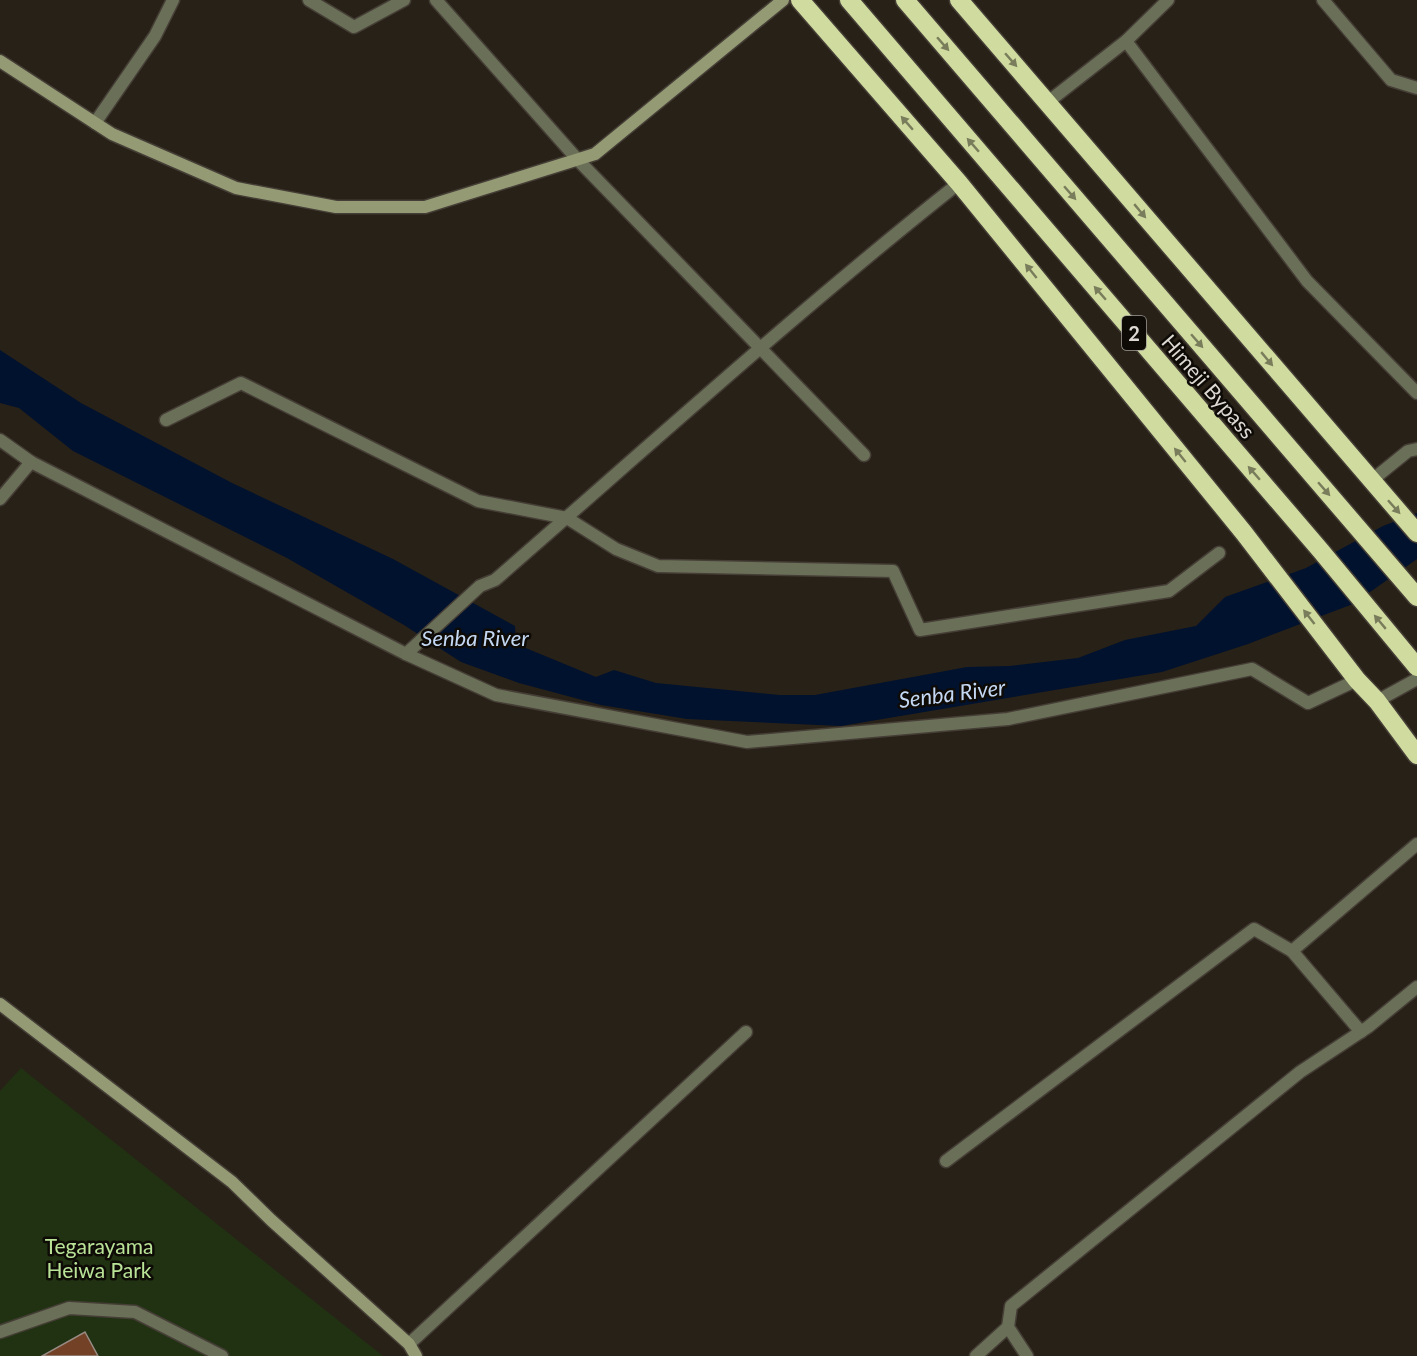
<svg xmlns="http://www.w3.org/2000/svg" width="1417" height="1356" font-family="Lato,sans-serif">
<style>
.green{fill:#213212}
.water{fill:#00122e}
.building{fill:#734226;stroke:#988b84;stroke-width:1.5}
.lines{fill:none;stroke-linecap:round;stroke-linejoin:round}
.lane-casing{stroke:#453e36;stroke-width:15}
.street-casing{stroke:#453e36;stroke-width:15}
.secondary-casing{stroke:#453e36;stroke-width:15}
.highway-casing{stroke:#453e36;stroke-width:21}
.lane{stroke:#6a6f57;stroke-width:12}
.street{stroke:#6a6f57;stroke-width:12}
.secondary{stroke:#939a74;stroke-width:12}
.highway{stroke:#d0db9f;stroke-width:18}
.oneway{fill:#797d5b}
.labels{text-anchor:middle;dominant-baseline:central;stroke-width:5;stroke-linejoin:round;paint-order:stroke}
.shield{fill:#0e0b07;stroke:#a09b96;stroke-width:1.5}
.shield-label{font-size:20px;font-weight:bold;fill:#ded9d3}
.street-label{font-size:21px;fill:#ded9d3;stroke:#0e0b07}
.park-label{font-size:21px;fill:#b9e397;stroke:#0e0b07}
.water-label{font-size:22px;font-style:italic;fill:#c4d8f3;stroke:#0e0b07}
</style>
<rect width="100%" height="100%" fill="#282118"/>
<path class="green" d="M 21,1068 L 383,1356 L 0,1356 L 0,1091 Z"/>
<path class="water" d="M 0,350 L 81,403 L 232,483 L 393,559 L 515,626 L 516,644 L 596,677 L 614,670 L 656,683 L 779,695 L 815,695 L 967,667 L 1010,666 L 1078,658 L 1125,640 L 1196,626 L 1225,597 L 1306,568 L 1383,526 L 1417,513 L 1417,559 L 1353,604 L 1248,644 L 1162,672 L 841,726 L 687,719 L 601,705 L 519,683 L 461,662 L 404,625 L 287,558 L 73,451 L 19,408 L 0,403 Z"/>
<path class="building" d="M 85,1332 L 98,1356 L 42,1356 Z"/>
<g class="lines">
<defs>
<path id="lane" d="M 0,1332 L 69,1308 L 135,1312 L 222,1356"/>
<g id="street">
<path d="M 309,0 L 354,27 L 404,0"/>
<path d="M 436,0 L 578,160 L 864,455"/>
<path d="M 1323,0 L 1391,80 L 1417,88"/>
<path d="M 1126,41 L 1307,281 L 1417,393"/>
<path d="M 1048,102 L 1126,41 L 1168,0"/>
<path d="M 95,123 L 155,36 L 173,0"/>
<path d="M 166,420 L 241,383 L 478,501 L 567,518 L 616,549 L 658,566 L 893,571 L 920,630 L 1169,591 L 1219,553"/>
<path d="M 0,440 L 31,462 L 406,654 L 496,695 L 747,742 L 1008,719 L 1252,669 L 1308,703 L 1357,680"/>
<path d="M 1371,481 L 1408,451 L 1417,449"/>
<path d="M 0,499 L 31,462"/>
<path d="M 406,654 L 480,586 L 495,580 C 649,446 800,309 959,183"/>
<path d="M 1377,701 L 1417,679"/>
<path d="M 1292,951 L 1361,1032"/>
<path d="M 946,1161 L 1254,929 L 1292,951 L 1417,844"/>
<path d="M 409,1344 L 746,1032"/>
<path d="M 976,1356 L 1008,1327"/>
<path d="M 1027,1356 L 1008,1327 L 1011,1306 L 1300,1072 L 1368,1027 L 1417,987"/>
</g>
<g id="secondary">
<path d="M 0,61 L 112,134 L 236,188 L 336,207 L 425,207 L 595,154 L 783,0"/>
<path d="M 0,1004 L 232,1182 L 271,1220 L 409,1344 L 416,1356"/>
</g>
<g id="highway">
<path d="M 800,0 L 959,183 L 1244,533 L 1357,680 L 1377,701 L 1417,755"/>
<path d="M 849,0 L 1321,551 L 1417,667"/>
<path d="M 905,0 L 1417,597"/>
<path d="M 959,0 L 1417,533"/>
</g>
</defs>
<use href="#lane" class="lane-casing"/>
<use href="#street" class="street-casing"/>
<use href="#secondary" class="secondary-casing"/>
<use href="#highway" class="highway-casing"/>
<use href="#lane" class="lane"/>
<use href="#street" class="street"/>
<use href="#secondary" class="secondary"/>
<use href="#highway" class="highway"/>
</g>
<defs><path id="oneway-solid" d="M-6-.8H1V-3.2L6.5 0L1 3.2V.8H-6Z" transform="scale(1.5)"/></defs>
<g class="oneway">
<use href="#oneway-solid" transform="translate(943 44) rotate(49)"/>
<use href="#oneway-solid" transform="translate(1011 60) rotate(49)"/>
<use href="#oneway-solid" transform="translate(907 123) rotate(-131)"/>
<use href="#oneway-solid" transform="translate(973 145) rotate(-131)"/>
<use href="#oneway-solid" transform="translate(1070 193) rotate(49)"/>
<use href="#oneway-solid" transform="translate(1140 211) rotate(50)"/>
<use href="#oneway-solid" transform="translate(1031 271) rotate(-129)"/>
<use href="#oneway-solid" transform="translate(1100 293) rotate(-131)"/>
<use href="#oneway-solid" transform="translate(1197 341) rotate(49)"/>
<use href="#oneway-solid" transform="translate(1267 359) rotate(50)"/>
<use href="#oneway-solid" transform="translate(1180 455) rotate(-129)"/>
<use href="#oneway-solid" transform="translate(1254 473) rotate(-131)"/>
<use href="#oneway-solid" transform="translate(1324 489) rotate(49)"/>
<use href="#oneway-solid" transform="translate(1394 507) rotate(48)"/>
<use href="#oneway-solid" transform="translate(1309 617) rotate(-128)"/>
<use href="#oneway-solid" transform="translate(1380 622) rotate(-130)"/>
</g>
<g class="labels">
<rect class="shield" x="1122" y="316" width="24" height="34" rx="4.5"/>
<g class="shield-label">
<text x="1134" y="333">2</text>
</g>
<g class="street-label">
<text transform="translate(1209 386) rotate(49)">Himeji Bypass</text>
</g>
<g class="park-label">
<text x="99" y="1245">Tegarayama<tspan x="99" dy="24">Heiwa Park</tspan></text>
</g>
<g class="water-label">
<text x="475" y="637">Senba River</text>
<text transform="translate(952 693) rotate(-7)">Senba River</text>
</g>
</g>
</svg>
